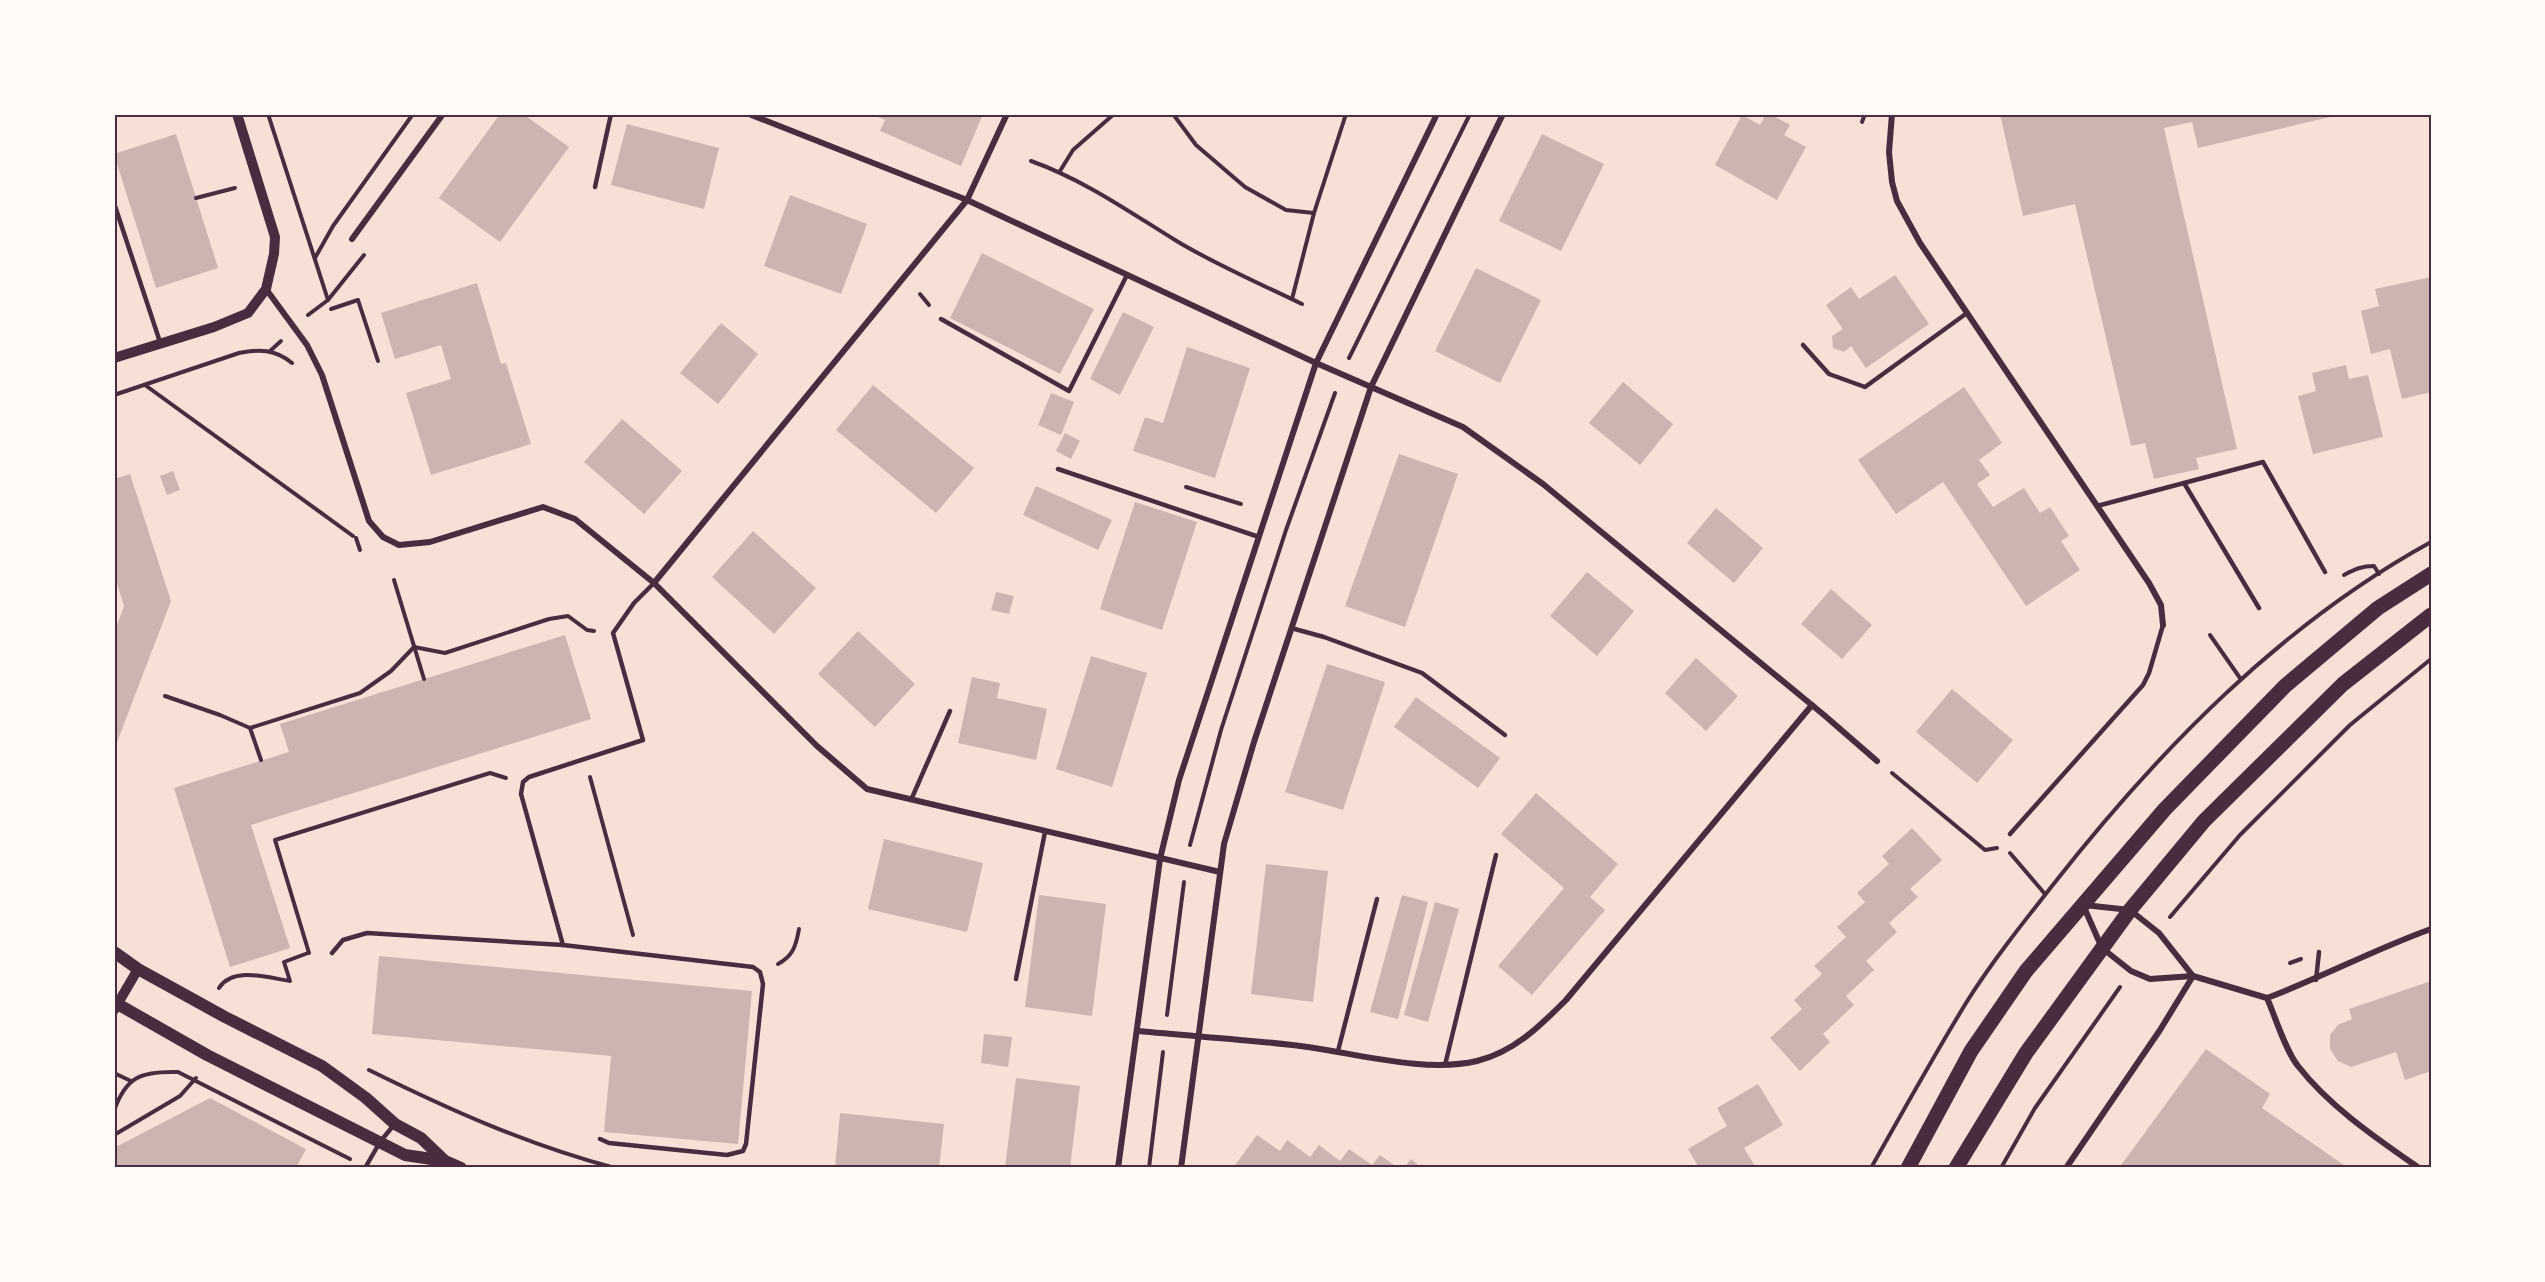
<svg xmlns="http://www.w3.org/2000/svg" width="2545" height="1282" font-family="Inter,sans-serif">
<style>
.building{fill:#ccb4b1}
.lines{fill:none;stroke-linecap:round;stroke-linejoin:round}
.path{stroke:#4a2c40;stroke-width:4}
.service{stroke:#4a2c40;stroke-width:4.5}
.minor{stroke:#4a2c40;stroke-width:6}
.tertiary{stroke:#4a2c40;stroke-width:10}
.secondary{stroke:#4a2c40;stroke-width:12}
.primary{stroke:#4a2c40;stroke-width:15}
.neatline{fill:none;stroke:#4a2c40;stroke-width:2}
</style>
<rect width="100%" height="100%" fill="#f7e1d7"/>
<g class="building">
<path d="M 500,114 L 523,114 L 569,147 L 500,242 L 439,198 Z"/>
<path d="M 871,114 L 983,114 L 961,166 L 880,131 L 885,120 Z"/>
<path d="M 1766,114 L 1770,114 L 1790,125 L 1784,135 L 1806,147 L 1777,200 L 1715,165 L 1742,115 L 1760,125 Z"/>
<path d="M 2000,114 L 2343,114 L 2198,148 L 2192,122 L 2164,128 L 2237,449 L 2196,458 L 2199,469 L 2154,479 L 2145,443 L 2131,446 L 2075,204 L 2023,216 Z"/>
<path d="M 627,124 L 719,148 L 704,209 L 611,185 Z"/>
<path d="M 176,134 L 218,268 L 156,288 L 114,154 Z"/>
<path d="M 1542,134 L 1604,164 L 1561,251 L 1499,221 Z"/>
<path d="M 790,195 L 867,224 L 841,294 L 764,266 Z"/>
<path d="M 982,253 L 1094,309 L 1060,374 L 950,318 Z"/>
<path d="M 1476,268 L 1541,300 L 1500,383 L 1435,351 Z"/>
<path d="M 1895,275 L 1929,324 L 1866,368 L 1851,346 L 1844,352 L 1833,348 L 1832,336 L 1843,329 L 1826,305 L 1851,287 L 1859,299 Z"/>
<path d="M 2431,277 L 2431,392 L 2402,399 L 2390,349 L 2371,354 L 2361,311 L 2379,306 L 2375,289 Z"/>
<path d="M 477,283 L 501,364 L 506,363 L 531,444 L 431,475 L 406,393 L 451,379 L 441,345 L 395,359 L 381,313 Z"/>
<path d="M 1123,312 L 1154,327 L 1120,395 L 1090,379 Z"/>
<path d="M 721,323 L 758,354 L 718,404 L 680,373 Z"/>
<path d="M 1187,347 L 1250,368 L 1215,478 L 1133,451 L 1145,417 L 1163,423 Z"/>
<path d="M 2346,365 L 2349,379 L 2368,375 L 2383,437 L 2313,454 L 2298,396 L 2316,391 L 2312,373 Z"/>
<path d="M 1623,382 L 1673,424 L 1640,465 L 1589,423 Z"/>
<path d="M 873,385 L 974,468 L 936,513 L 836,430 Z"/>
<path d="M 1964,387 L 2002,443 L 1979,460 L 1990,475 L 1977,484 L 1993,507 L 2024,488 L 2040,513 L 2050,507 L 2069,536 L 2061,541 L 2080,570 L 2026,606 L 1943,482 L 1896,514 L 1858,460 Z"/>
<path d="M 1051,393 L 1074,402 L 1061,435 L 1038,425 Z"/>
<path d="M 622,419 L 682,471 L 644,514 L 584,462 Z"/>
<path d="M 1065,433 L 1080,441 L 1071,459 L 1056,451 Z"/>
<path d="M 1399,454 L 1458,474 L 1405,627 L 1345,606 Z"/>
<path d="M 173,471 L 180,490 L 167,495 L 160,476 Z"/>
<path d="M 130,474 L 171,601 L 114,750 L 114,633 L 124,606 L 114,574 L 114,479 Z"/>
<path d="M 1036,486 L 1112,520 L 1098,550 L 1023,515 Z"/>
<path d="M 1135,502 L 1197,522 L 1162,630 L 1100,609 Z"/>
<path d="M 1716,508 L 1763,548 L 1734,583 L 1687,543 Z"/>
<path d="M 753,531 L 816,588 L 774,634 L 712,577 Z"/>
<path d="M 1587,572 L 1634,611 L 1597,656 L 1550,616 Z"/>
<path d="M 1831,589 L 1872,625 L 1842,659 L 1801,624 Z"/>
<path d="M 996,592 L 1014,596 L 1009,614 L 991,610 Z"/>
<path d="M 858,631 L 915,684 L 875,727 L 818,674 Z"/>
<path d="M 565,635 L 591,719 L 251,825 L 290,948 L 230,967 L 174,788 L 289,752 L 280,724 Z"/>
<path d="M 1091,656 L 1147,673 L 1112,787 L 1056,769 Z"/>
<path d="M 1696,658 L 1738,696 L 1706,731 L 1665,693 Z"/>
<path d="M 1327,664 L 1385,682 L 1343,810 L 1285,792 Z"/>
<path d="M 972,677 L 1000,683 L 997,698 L 1047,709 L 1036,760 L 958,743 Z"/>
<path d="M 1952,689 L 2013,740 L 1977,783 L 1916,732 Z"/>
<path d="M 1416,697 L 1500,758 L 1478,788 L 1394,727 Z"/>
<path d="M 1536,793 L 1618,864 L 1590,897 L 1605,910 L 1532,995 L 1498,966 L 1564,888 L 1501,834 Z"/>
<path d="M 1912,828 L 1942,860 L 1910,889 L 1918,897 L 1889,923 L 1897,932 L 1866,961 L 1874,970 L 1846,996 L 1854,1005 L 1823,1034 L 1830,1042 L 1800,1071 L 1770,1038 L 1802,1009 L 1794,1000 L 1822,974 L 1814,966 L 1846,937 L 1837,927 L 1865,902 L 1857,893 L 1889,864 L 1882,856 Z"/>
<path d="M 884,839 L 983,863 L 967,932 L 868,909 Z"/>
<path d="M 1266,864 L 1328,871 L 1313,1002 L 1251,994 Z"/>
<path d="M 1039,895 L 1106,904 L 1092,1016 L 1025,1007 Z"/>
<path d="M 1402,895 L 1428,902 L 1398,1019 L 1370,1012 Z"/>
<path d="M 1435,902 L 1459,909 L 1428,1022 L 1404,1015 Z"/>
<path d="M 379,956 L 752,991 L 738,1144 L 604,1132 L 611,1056 L 372,1034 Z"/>
<path d="M 2431,981 L 2431,1071 L 2405,1080 L 2396,1052 L 2351,1067 L 2338,1061 L 2330,1049 L 2330,1035 L 2338,1025 L 2352,1019 L 2349,1009 Z"/>
<path d="M 984,1034 L 1012,1037 L 1008,1067 L 981,1063 Z"/>
<path d="M 2206,1049 L 2270,1094 L 2262,1108 L 2348,1168 L 2119,1168 Z"/>
<path d="M 1016,1078 L 1080,1086 L 1070,1168 L 1005,1168 Z"/>
<path d="M 1758,1084 L 1783,1125 L 1744,1148 L 1755,1166 L 1752,1168 L 1699,1168 L 1688,1149 L 1727,1126 L 1717,1108 Z"/>
<path d="M 210,1098 L 306,1149 L 296,1168 L 114,1168 L 114,1148 Z"/>
<path d="M 840,1113 L 944,1124 L 939,1168 L 835,1168 Z"/>
<path d="M 1257,1135 L 1280,1151 L 1287,1140 L 1310,1157 L 1319,1145 L 1340,1161 L 1349,1149 L 1372,1165 L 1380,1155 L 1398,1168 L 1233,1168 Z"/>
<path d="M 1411,1159 L 1422,1168 L 1404,1168 Z"/>
</g>
<g class="lines">
<g class="path">
<path d="M 268,114 L 328,300"/>
<path d="M 1173,114 L 1196,145 L 1245,187 L 1286,210 L 1314,213"/>
<path d="M 1862,122 L 1865,114"/>
<path d="M 1031,161 C 1084,180 1128,211 1175,240 C 1214,264 1261,284 1302,304"/>
<path d="M 1060,171 L 1073,150 L 1114,114"/>
<path d="M 196,198 L 235,188"/>
<path d="M 315,258 L 333,226 L 413,114"/>
<path d="M 920,294 L 929,305"/>
<path d="M 1292,299 L 1314,213 L 1346,114"/>
<path d="M 331,309 L 358,300 L 378,361"/>
<path d="M 308,315 L 328,300 L 364,255"/>
<path d="M 270,351 L 281,341"/>
<path d="M 1349,358 L 1470,114"/>
<path d="M 145,385 L 353,536"/>
<path d="M 114,395 L 239,353 C 259,349 275,349 292,363"/>
<path d="M 1186,487 L 1241,504"/>
<path d="M 356,538 L 360,550"/>
<path d="M 2344,575 C 2355,569 2362,566 2374,566 L 2379,574"/>
<path d="M 394,580 L 424,679"/>
<path d="M 2210,635 L 2240,678"/>
<path d="M 165,696 L 220,715 L 250,728 L 261,760"/>
<path d="M 250,728 L 360,693 L 391,671 L 414,647 L 445,653 L 549,619 L 568,616 L 587,630 L 594,631"/>
<path d="M 1892,773 L 1985,850 L 1997,848"/>
<path d="M 590,777 L 633,935"/>
<path d="M 1190,845 L 1221,730 L 1286,530 L 1335,393"/>
<path d="M 2010,853 L 2045,894"/>
<path d="M 2170,917 L 2240,835 L 2350,725 L 2431,659"/>
<path d="M 309,953 L 275,840 L 490,773 L 506,778"/>
<path d="M 2290,963 L 2301,959"/>
<path d="M 778,964 C 793,956 796,946 799,929"/>
<path d="M 219,988 C 233,966 269,978 290,981 L 284,962 L 308,953"/>
<path d="M 1167,1015 L 1184,882"/>
<path d="M 369,1070 C 450,1110 528,1145 615,1168"/>
<path d="M 114,1073 L 131,1081"/>
<path d="M 114,1111 C 126,1076 142,1071 178,1072 L 350,1159"/>
<path d="M 114,1135 L 180,1096 L 196,1078"/>
<path d="M 1149,1168 L 1163,1052"/>
<path d="M 1871,1168 C 1902,1113 1933,1057 1966,1003 C 1991,963 2022,924 2052,886 C 2157,752 2280,625 2431,542"/>
<path d="M 2001,1168 L 2035,1108 L 2120,987"/>
</g>
<g class="service">
<path d="M 595,187 L 611,114"/>
<path d="M 114,203 L 160,342"/>
<path d="M 941,319 L 1069,391 L 1127,275"/>
<path d="M 1803,345 L 1829,374 L 1865,387 L 1967,313"/>
<path d="M 1058,469 L 1259,537"/>
<path d="M 2184,483 L 2263,462 L 2325,572"/>
<path d="M 2097,506 L 2184,483 L 2259,608"/>
<path d="M 1291,628 L 1324,637 L 1422,673 L 1505,735"/>
<path d="M 911,800 L 950,711"/>
<path d="M 2010,834 L 2143,685 L 2149,673 L 2163,625"/>
<path d="M 563,945 L 521,794 L 523,782 L 529,777 L 643,740 L 613,633 L 634,603 L 654,583"/>
<path d="M 332,953 L 343,940 L 367,933 L 563,945 L 753,967 L 760,972 L 763,984 L 746,1144 L 743,1151 L 727,1155 L 609,1143 L 600,1139"/>
<path d="M 1016,979 L 1045,832"/>
<path d="M 2316,980 L 2319,952"/>
<path d="M 1338,1051 L 1377,899"/>
<path d="M 1445,1065 L 1496,855"/>
<path d="M 365,1168 L 380,1142 L 393,1126"/>
</g>
<g class="minor">
<path d="M 749,114 L 967,200 L 1316,363 L 1463,427 L 1543,484 L 1824,715 L 1877,761"/>
<path d="M 1892,114 L 1889,152 L 1892,182 L 1897,201 L 1920,243 L 2149,583 L 2161,605 L 2163,625"/>
<path d="M 352,239 L 443,114"/>
<path d="M 266,289 L 307,345 L 322,375 L 369,521 L 383,537 L 399,545 L 430,542 L 543,507 L 575,519 L 654,583 L 817,746 L 867,789 L 1220,872"/>
<path d="M 654,583 L 967,200 L 1007,114"/>
<path d="M 2083,905 L 2102,948 L 2131,971 L 2150,979 L 2193,976 L 2267,998 C 2275,1016 2286,1052 2298,1066 C 2330,1107 2376,1138 2419,1168"/>
<path d="M 2084,905 L 2130,910 L 2159,933 L 2193,976"/>
<path d="M 2267,998 C 2323,977 2375,949 2431,929"/>
<path d="M 1138,1031 C 1189,1036 1241,1039 1292,1045 C 1349,1051 1422,1074 1477,1061 C 1514,1052 1540,1026 1566,1000 L 1812,705"/>
<path d="M 1118,1168 L 1160,859 L 1179,780 L 1316,363 L 1437,114"/>
<path d="M 1181,1168 L 1224,844 L 1254,742 L 1371,387 L 1503,114"/>
<path d="M 2066,1168 L 2160,1030 L 2193,976"/>
</g>
<g class="tertiary">
<path d="M 114,358 L 214,327 L 248,313 L 266,289 L 274,254 L 275,237 L 237,114"/>
<path d="M 114,1010 L 138,969"/>
</g>
<g class="secondary">
<path d="M 114,952 L 138,969 L 225,1017 L 322,1066 L 366,1098 L 395,1124 L 421,1138 L 445,1161"/>
<path d="M 114,1002 L 207,1055 L 405,1155 L 445,1161 L 461,1168"/>
</g>
<g class="primary">
<path d="M 1908,1168 L 1971,1051 L 2026,971 L 2165,809 L 2285,686 L 2378,608 L 2431,574"/>
<path d="M 1956,1168 L 2026,1053 L 2130,910 L 2204,821 L 2343,684 L 2431,615"/>
</g>
</g>
<rect width="2545" height="1282" fill="none" stroke="#fffaf5" stroke-width="231"/>
<rect x="116" y="116" width="2314" height="1050" class="neatline"/>
</svg>
